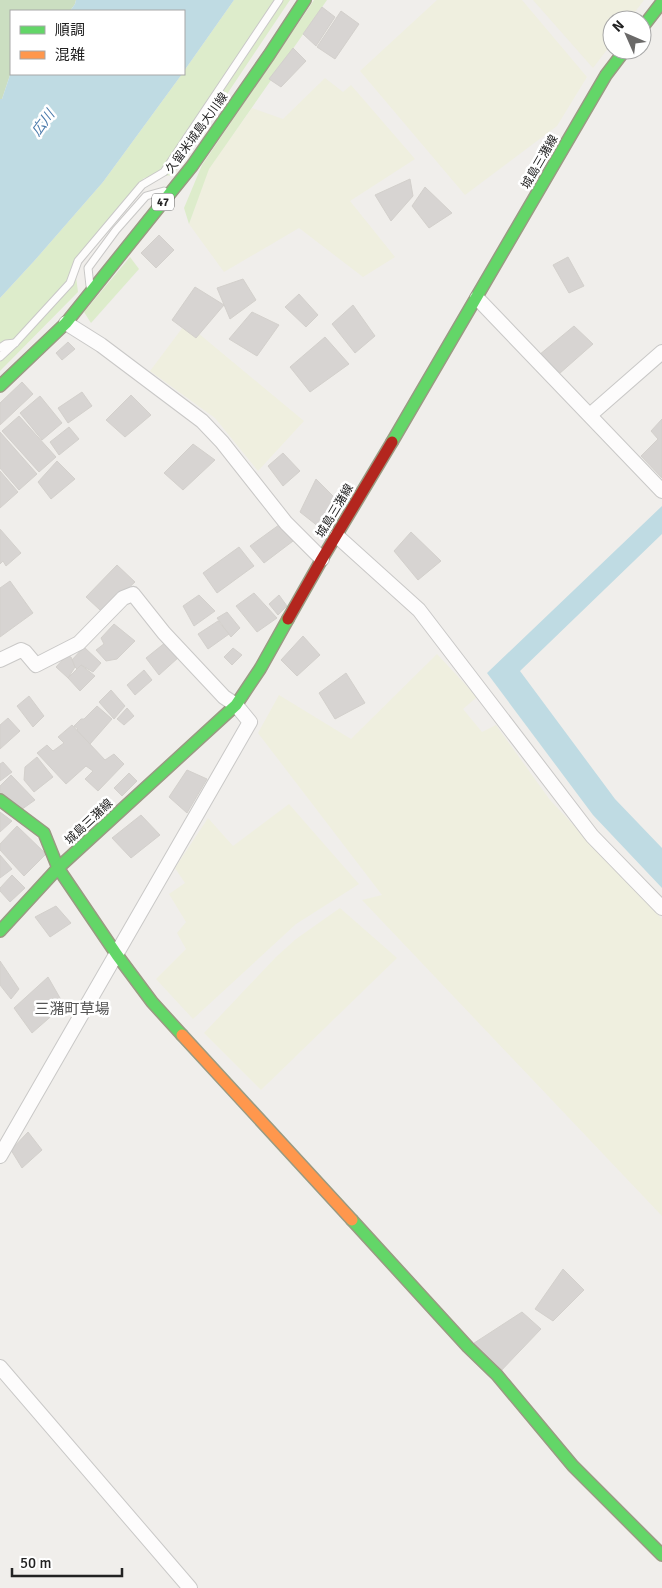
<svg xmlns="http://www.w3.org/2000/svg" width="662" height="1588" font-family="Signika,'Noto Sans JP',sans-serif">
<style>
.farmland{fill:#efefdf}
.grass{fill:#ddeccb}
.forest{fill:#cbdec1}
.water{fill:#bfdbe3}
.building{fill:#d7d4d2;stroke:#d3d0cc}
.lines{fill:none;stroke-linecap:round;stroke-linejoin:round}
.lane-casing{stroke:#c9c8c7;stroke-width:9}
.street-casing{stroke:#c9c8c7;stroke-width:16}
.fast-casing{stroke:#999a82;stroke-width:14}
.slow-casing{stroke:#999a82;stroke-width:14}
.jam-casing{stroke:#999a82;stroke-width:14}
.lane{stroke:#fdfcfc;stroke-width:7}
.street{stroke:#fdfcfc;stroke-width:14}
.fast{stroke:#63d668;stroke-width:11}
.slow{stroke:#ff974d;stroke-width:11}
.jam{stroke:#b3261e;stroke-width:11}
.labels{text-anchor:middle;dominant-baseline:central;stroke-width:5;stroke-linejoin:round;paint-order:stroke}
.shield{fill:#fff;stroke:#646464;stroke-width:1}
.shield-label{font-size:11px;font-weight:bold;fill:#222}
.street-label{font-size:12px;fill:#222;stroke:#fff}
.water-label{font-size:14px;font-style:italic;fill:#4a7aab;stroke:#fff}
.quarter-label{font-size:15px;fill:#555;stroke:#fff}
</style>
<rect width="100%" height="100%" fill="#f0eeeb"/>
<g class="farmland">
<path d="M 437,0 L 522,0 L 587,77 L 557,126 L 465,195 L 360,71 Z"/>
<path d="M 533,0 L 644,0 L 629,20 L 612,20 L 612,43 L 593,68 Z"/>
<path d="M 325,78 L 343,92 L 351,85 L 415,159 L 350,201 L 395,257 L 363,277 L 299,228 L 224,272 L 189,224 L 208,169 L 252,108 L 283,119 Z"/>
<path d="M 186,323 L 304,421 L 258,471 L 215,418 L 150,371 Z"/>
<path d="M 437,654 L 477,697 L 463,709 L 482,732 L 496,725 L 550,800 L 662,919 L 662,1216 L 362,900 L 382,895 L 258,733 L 279,695 L 351,739 Z"/>
<path d="M 289,804 L 359,884 L 296,924 L 193,1019 L 156,979 L 186,949 L 177,933 L 186,922 L 169,894 L 185,883 L 175,868 L 208,818 L 233,846 Z"/>
<path d="M 340,908 L 397,958 L 261,1090 L 204,1033 L 276,957 L 296,939 Z"/>
</g>
<g class="grass">
<path d="M 234,0 L 290,0 L 173,175 L 144,178 L 74,261 L 78,292 L 0,371 L 0,298 L 35,260 L 103,182 L 182,74 L 184,74 L 184,71 Z"/>
<path d="M 314,0 L 327,0 L 209,169 L 189,224 L 184,208 L 202,165 Z"/>
<path d="M 130,257 L 139,269 L 91,323 L 84,312 Z"/>
</g>
<path class="forest" d="M 0,0 L 76,0 L 75,4 L 70,11 L 11,11 L 11,72 L 2,99 L 0,99 Z"/>
<g class="water">
<path d="M 76,0 L 234,0 L 184,71 L 184,11 L 70,11 L 75,4 Z"/>
<path d="M 11,72 L 11,74 L 182,74 L 103,182 L 35,260 L 0,298 L 0,99 L 2,99 Z"/>
<path d="M 662,506 L 662,534 L 520,671 L 615,799 L 662,848 L 662,888 L 593,815 L 487,673 Z"/>
</g>
<g class="building">
<path d="M 322,7 L 335,17 L 316,46 L 303,34 Z"/>
<path d="M 341,11 L 359,24 L 335,59 L 317,47 Z"/>
<path d="M 293,48 L 306,61 L 281,87 L 269,79 Z"/>
<path d="M 410,179 L 413,196 L 391,221 L 375,195 Z"/>
<path d="M 425,187 L 452,213 L 429,228 L 412,206 Z"/>
<path d="M 159,235 L 174,250 L 156,268 L 141,253 Z"/>
<path d="M 568,257 L 584,286 L 569,293 L 553,265 Z"/>
<path d="M 243,279 L 256,300 L 230,319 L 217,288 Z"/>
<path d="M 195,287 L 224,305 L 196,338 L 172,320 Z"/>
<path d="M 299,294 L 318,315 L 306,327 L 285,307 Z"/>
<path d="M 353,305 L 375,336 L 355,353 L 332,324 Z"/>
<path d="M 252,312 L 279,325 L 257,356 L 229,339 Z"/>
<path d="M 574,326 L 593,344 L 559,374 L 539,355 Z"/>
<path d="M 325,337 L 349,364 L 310,392 L 290,367 Z"/>
<path d="M 68,342 L 75,349 L 62,360 L 56,353 Z"/>
<path d="M 22,382 L 33,394 L 0,425 L 0,403 Z"/>
<path d="M 82,392 L 92,406 L 68,423 L 58,408 Z"/>
<path d="M 131,395 L 151,415 L 125,437 L 106,420 Z"/>
<path d="M 40,396 L 62,423 L 42,440 L 20,413 Z"/>
<path d="M 19,416 L 56,457 L 39,472 L 2,431 Z"/>
<path d="M 662,419 L 662,478 L 641,456 L 658,439 L 651,431 Z"/>
<path d="M 69,427 L 79,439 L 59,455 L 50,442 Z"/>
<path d="M 0,432 L 37,474 L 19,490 L 0,468 Z"/>
<path d="M 193,444 L 215,460 L 183,490 L 164,473 Z"/>
<path d="M 283,453 L 300,471 L 283,486 L 268,466 Z"/>
<path d="M 57,461 L 75,479 L 51,499 L 38,482 Z"/>
<path d="M 0,471 L 18,492 L 0,508 Z"/>
<path d="M 316,479 L 335,498 L 319,527 L 300,512 Z"/>
<path d="M 283,522 L 297,538 L 264,563 L 250,546 Z"/>
<path d="M 0,529 L 21,553 L 6,566 L 3,561 L 0,564 Z"/>
<path d="M 411,532 L 441,561 L 418,580 L 394,551 Z"/>
<path d="M 239,547 L 254,566 L 217,593 L 203,573 Z"/>
<path d="M 117,565 L 135,582 L 111,604 L 100,610 L 86,597 Z"/>
<path d="M 10,581 L 33,613 L 0,637 L 0,588 Z"/>
<path d="M 254,593 L 277,618 L 257,632 L 236,606 Z"/>
<path d="M 199,595 L 215,611 L 194,626 L 183,606 Z"/>
<path d="M 279,595 L 287,606 L 278,615 L 269,604 Z"/>
<path d="M 227,612 L 240,628 L 231,637 L 217,618 Z"/>
<path d="M 218,621 L 229,634 L 208,649 L 198,634 Z"/>
<path d="M 114,624 L 135,641 L 117,659 L 106,661 L 96,650 L 104,644 L 101,638 Z"/>
<path d="M 303,636 L 320,655 L 297,676 L 281,660 Z"/>
<path d="M 166,642 L 179,657 L 159,675 L 146,658 Z"/>
<path d="M 84,647 L 101,663 L 93,672 L 81,665 L 77,669 L 70,662 Z"/>
<path d="M 233,648 L 242,655 L 232,665 L 224,657 Z"/>
<path d="M 66,656 L 71,657 L 75,667 L 68,678 L 56,667 Z"/>
<path d="M 81,665 L 95,676 L 80,691 L 68,678 Z"/>
<path d="M 144,670 L 152,680 L 135,695 L 127,685 Z"/>
<path d="M 346,673 L 365,703 L 335,719 L 319,693 Z"/>
<path d="M 111,690 L 125,706 L 114,719 L 99,702 Z"/>
<path d="M 29,696 L 44,716 L 33,727 L 17,706 Z"/>
<path d="M 97,706 L 112,719 L 90,744 L 76,731 L 78,729 L 74,726 L 81,719 L 84,719 Z"/>
<path d="M 127,708 L 134,716 L 124,725 L 117,719 Z"/>
<path d="M 8,718 L 20,731 L 0,749 L 0,725 Z"/>
<path d="M 72,725 L 105,760 L 114,754 L 124,764 L 98,791 L 85,779 L 93,771 L 86,766 L 66,784 L 37,753 L 47,745 L 53,751 L 64,743 L 58,737 Z"/>
<path d="M 37,757 L 53,777 L 34,792 L 24,780 L 25,767 Z"/>
<path d="M 3,762 L 12,772 L 0,781 L 0,764 Z"/>
<path d="M 187,770 L 207,779 L 187,813 L 169,797 Z"/>
<path d="M 129,773 L 137,781 L 122,796 L 114,788 Z"/>
<path d="M 11,775 L 35,800 L 18,812 L 0,793 L 0,786 Z"/>
<path d="M 0,812 L 12,821 L 0,832 Z"/>
<path d="M 141,815 L 160,835 L 131,858 L 112,838 Z"/>
<path d="M 17,826 L 46,854 L 24,876 L 0,850 L 0,844 Z"/>
<path d="M 0,855 L 12,869 L 0,878 Z"/>
<path d="M 12,875 L 25,888 L 10,902 L 0,891 L 0,888 Z"/>
<path d="M 56,906 L 71,923 L 50,937 L 35,917 Z"/>
<path d="M 0,961 L 19,989 L 11,999 L 0,985 Z"/>
<path d="M 48,977 L 64,1005 L 32,1033 L 14,1008 Z"/>
<path d="M 28,1132 L 42,1150 L 22,1168 L 11,1150 Z"/>
<path d="M 563,1269 L 584,1290 L 553,1321 L 535,1309 Z"/>
<path d="M 522,1312 L 541,1329 L 497,1375 L 468,1347 Z"/>
</g>
<g class="lines">
<defs>
<g id="lane">
<path d="M 90,286 L 88,268 L 116,230 L 146,196 L 164,191"/>
<path d="M 0,348 L 6,344 L 15,343"/>
<path d="M 0,357 L 15,343 L 70,283 L 78,261 L 142,185 L 164,172 L 279,0"/>
</g>
<g id="street">
<path d="M 477,298 L 662,491"/>
<path d="M 66,323 L 101,345 L 202,421 L 222,442 L 286,523 L 322,559"/>
<path d="M 590,415 L 662,352"/>
<path d="M 337,536 L 419,610 L 592,836 L 662,908"/>
<path d="M 0,660 L 21,650 L 25,652 L 36,665 L 79,643 L 123,598 L 133,594 L 164,633 L 224,697 L 236,705 L 250,722 L 0,1156"/>
<path d="M 0,1367 L 190,1588"/>
</g>
<g id="fast">
<path d="M 642,28 L 662,2"/>
<path d="M 0,386 L 66,323 L 192,166 L 269,55 L 305,0"/>
<path d="M 392,442 L 606,75 L 625,50"/>
<path d="M 0,800 L 44,833 L 58,868 L 117,955 L 152,1002 L 182,1035"/>
<path d="M 0,931 L 58,868 L 236,705 L 260,669 L 288,619"/>
<path d="M 352,1220 L 468,1347 L 497,1375 L 573,1466 L 662,1555"/>
</g>
<path id="slow" d="M 182,1035 L 352,1220"/>
<path id="jam" d="M 288,619 L 322,559 L 392,442"/>
</defs>
<use href="#lane" class="lane-casing"/>
<use href="#street" class="street-casing"/>
<use href="#fast" class="fast-casing"/>
<use href="#slow" class="slow-casing"/>
<use href="#jam" class="jam-casing"/>
<use href="#lane" class="lane"/>
<use href="#street" class="street"/>
<use href="#fast" class="fast"/>
<use href="#slow" class="slow"/>
<use href="#jam" class="jam"/>
</g>
<g class="labels">
<rect class="shield" x="152" y="193.5" width="22" height="17" rx="4"/>
<g class="shield-label">
<text x="163" y="202">47</text>
</g>
<g class="street-label">
<text transform="translate(197 133) rotate(-54)">久留米城島大川線</text>
<text transform="translate(540 162) rotate(-60)">城島三潴線</text>
<text transform="translate(335 511) rotate(-59)">城島三潴線</text>
<text transform="translate(89 822) rotate(-43)">城島三潴線</text>
</g>
<g class="water-label">
<text transform="translate(43 123) rotate(-53)">広川</text>
</g>
<g class="quarter-label">
<text x="72" y="1009">三潴町草場</text>
</g>
</g>
<rect x="10" y="10" width="175" height="65" fill="#ffffff" stroke="#a7a7a7"/>
<rect x="20" y="26" width="25" height="8" fill="#63d668" stroke="#a7a7a7"/>
<text x="55" y="35" font-size="15" fill="#222222">順調</text>
<rect x="20" y="51" width="25" height="8" fill="#ff974d" stroke="#a7a7a7"/>
<text x="55" y="60" font-size="15" fill="#222222">混雑</text>
<g transform="translate(627 35) rotate(315)"><circle r="24" fill="#ffffff" stroke="#a7a7a7"/>
<path d="M0-4L9 19L0 12L-9 19Z" fill="#6a6968"/>
<text y="-8" font-size="14" font-weight="bold" text-anchor="middle" fill="#222222">N</text>
</g>
<path d="M12 1568v8h110v-8" fill="none" stroke="#222222" stroke-width="2.5"/>
<text x="20" y="1568" font-size="15" fill="#222222" stroke="#ffffff" stroke-width="4" paint-order="stroke">50 m</text>
</svg>
